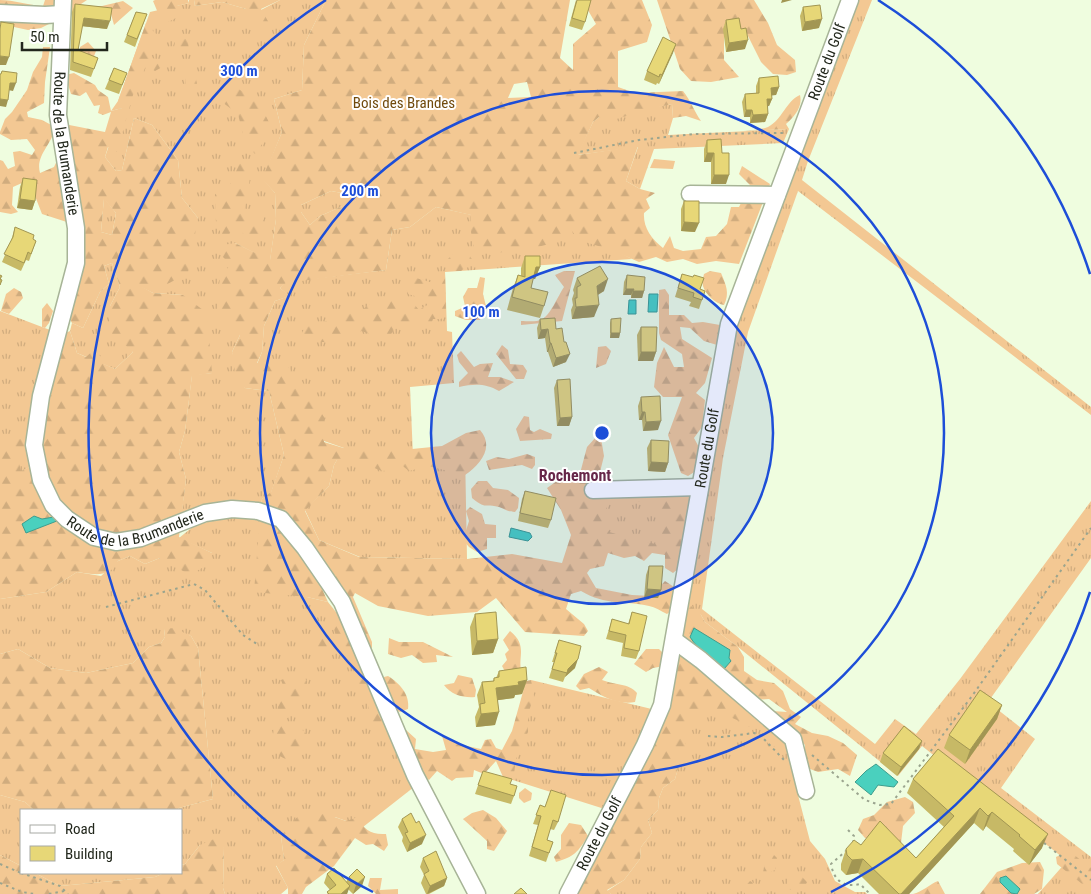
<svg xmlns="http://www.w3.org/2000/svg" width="1091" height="894" font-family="'Roboto Condensed',sans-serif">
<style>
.grass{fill:url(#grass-tufts)}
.forest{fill:url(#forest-firs);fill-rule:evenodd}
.garden{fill:#f3c893}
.water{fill:#4ad0be;stroke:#3e9d8d}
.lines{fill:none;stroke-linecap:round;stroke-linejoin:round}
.minor-casing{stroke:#a7b497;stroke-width:19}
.path{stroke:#9aa48e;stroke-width:2;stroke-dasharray:2.5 4;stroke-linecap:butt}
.minor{stroke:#fff;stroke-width:16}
.wall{fill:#c7b966}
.shaded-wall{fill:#a29653}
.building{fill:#e7d777;stroke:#a29653}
.ring{fill:none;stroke:#1d4ed8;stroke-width:2.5}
.labels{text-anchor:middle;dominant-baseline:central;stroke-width:4;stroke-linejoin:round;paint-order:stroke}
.street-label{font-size:15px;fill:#22271c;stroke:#fff}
.park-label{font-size:15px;fill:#714a0c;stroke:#fff}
.neighbourhood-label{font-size:16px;font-weight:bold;fill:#672749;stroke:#fff}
.centre{fill:#1d4ed8;stroke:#fff;stroke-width:2.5}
.ring-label{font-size:15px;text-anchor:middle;font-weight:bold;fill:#1d4ed8;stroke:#fff;stroke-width:4;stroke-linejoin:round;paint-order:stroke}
</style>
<defs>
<pattern id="grass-tufts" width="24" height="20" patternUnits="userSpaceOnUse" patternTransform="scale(1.25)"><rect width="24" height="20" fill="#f3c893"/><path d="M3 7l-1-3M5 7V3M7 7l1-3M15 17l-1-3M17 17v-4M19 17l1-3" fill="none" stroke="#d0ac7e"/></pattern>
<pattern id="forest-firs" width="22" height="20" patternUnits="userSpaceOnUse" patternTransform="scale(1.25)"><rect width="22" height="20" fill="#f3c893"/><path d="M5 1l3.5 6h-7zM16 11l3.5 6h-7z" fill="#d0ac7e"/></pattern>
</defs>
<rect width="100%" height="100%" fill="#effddf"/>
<g class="grass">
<path d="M 189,0 L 195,0 L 194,6 L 222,2 L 246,9 L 261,10 L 280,0 L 326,0 L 304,45 L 302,90 L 274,99 L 282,132 L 263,179 L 275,193 L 276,219 L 270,261 L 235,243 L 231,265 L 240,335 L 232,352 L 245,388 L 269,391 L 284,455 L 271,493 L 262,499 L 261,508 L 238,501 L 209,505 L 181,517 L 186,479 L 179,452 L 185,431 L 192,375 L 212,373 L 183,295 L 153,293 L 137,285 L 198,218 L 182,198 L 178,160 L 152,125 L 134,118 L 122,170 L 116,171 L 105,157 L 122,108 L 111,111 L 118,101 L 150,12 L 189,3 Z"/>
<path d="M 859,0 L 872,0 L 808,161 L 802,180 L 1091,407 L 1091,415 L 798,191 L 748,332 L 723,458 L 702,609 L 875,744 L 895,719 L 916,734 L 960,679 L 1091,501 L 1091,558 L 988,702 L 1035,739 L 1001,788 L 1091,857 L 1091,894 L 1038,894 L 1067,861 L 922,746 L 898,776 L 738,647 L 705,622 L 701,615 L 686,610 L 740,313 Z"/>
<path d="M 672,104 L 673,118 L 668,135 L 789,129 L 783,143 L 654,149 L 640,189 L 626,181 L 638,147 L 577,155 L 593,122 L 599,117 Z"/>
<path d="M 331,191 L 364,197 L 320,216 L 310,225 L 301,212 L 301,205 Z"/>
<path d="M 104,198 L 116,213 L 112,235 L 101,232 Z"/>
<path d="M 436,207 L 472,215 L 471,232 L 568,225 L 632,259 L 445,272 L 447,331 L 452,332 L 454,383 L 410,387 L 413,456 L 465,450 L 467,559 L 360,557 L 319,540 L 305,510 L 329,486 L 334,465 L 344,448 L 324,441 L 257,364 L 262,352 L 264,326 L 275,301 L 289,296 L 280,288 L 286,282 L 386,270 L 392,230 L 410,227 Z"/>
<path d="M 112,263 L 120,287 L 110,306 L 133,352 L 115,369 L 77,353 L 70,331 L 72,323 L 83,328 L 100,292 L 109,284 L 104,266 Z"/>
<path d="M 0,311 L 50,330 L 34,465 L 0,482 Z"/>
<path d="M 690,492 L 681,553 L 595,541 L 597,496 Z"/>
<path d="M 233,516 L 260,517 L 307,597 L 328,602 L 347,626 L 414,787 L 363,827 L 335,817 L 281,836 L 284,860 L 276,866 L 288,888 L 281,894 L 225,894 L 223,888 L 224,848 L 200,845 L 185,864 L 181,865 L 181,810 L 177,810 L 179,808 L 213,799 L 198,648 L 191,636 L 164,629 L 165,637 L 161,643 L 149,647 L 133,663 L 86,673 L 50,668 L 18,649 L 0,654 L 0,599 L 46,592 L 77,572 L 101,576 L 118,561 L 130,556 L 145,564 L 160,558 L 212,553 L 179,538 L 195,525 Z"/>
<path d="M 686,654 L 790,744 L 806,791 L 798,795 L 810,841 L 825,859 L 835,881 L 855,892 L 865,892 L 867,894 L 611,894 L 607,891 L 624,880 L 640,859 L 641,847 L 652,833 L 648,820 L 658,810 L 659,798 L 663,788 L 675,779 L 679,765 L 662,705 L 678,655 Z"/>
<path d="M 531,680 L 660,711 L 611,811 L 503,777 Z"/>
<path d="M 0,795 L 25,802 L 34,810 L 21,810 L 21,866 L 0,855 Z"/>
<path d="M 35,873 L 164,873 L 155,877 L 60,886 Z"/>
</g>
<g class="forest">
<path d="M 0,0 C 14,0 28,5 43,6 L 45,0 L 87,0 L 78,6 L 64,23 L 51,23 L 41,28 L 28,30 L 0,24 Z"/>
<path d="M 155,0 L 188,0 L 189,3 L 177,6 L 178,17 L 168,22 L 158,13 L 153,1 Z"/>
<path d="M 195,0 L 280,0 L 261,9 L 269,23 L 261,28 L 246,9 L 222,2 L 194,6 Z"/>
<path d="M 326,0 L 570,0 L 560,58 L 573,70 L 573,44 L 596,24 L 582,0 L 642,0 L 652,25 L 647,42 L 618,51 L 618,87 L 635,93 L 683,91 C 691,101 694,111 701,121 L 686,116 L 673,118 L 672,104 L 646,110 L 610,121 L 599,117 L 593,122 L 578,155 L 638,146 L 626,181 L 640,189 L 655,193 L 646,199 L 650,208 L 644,213 C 643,227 651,239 663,248 L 670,236 L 674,248 L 683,251 L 701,249 L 706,237 L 716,236 L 727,224 L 731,207 L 739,207 L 750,185 L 739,174 L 742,166 L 770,184 L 739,264 L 716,261 L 697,264 L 683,259 L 667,262 L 656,257 L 639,262 L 614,251 L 579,240 L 568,226 L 560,241 L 523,251 L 489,253 L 474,248 L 471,232 L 471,215 L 436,207 L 410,227 L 392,230 L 386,270 L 286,283 L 280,288 L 290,296 L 275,301 L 264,326 L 262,352 L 257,363 L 284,363 L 303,383 L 324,417 L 324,442 L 350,450 L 402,450 L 442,446 L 466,433 L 480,430 C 495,447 480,465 465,475 L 428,466 L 409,471 L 399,463 L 394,470 L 382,471 L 359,462 L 337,460 L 334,465 L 329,486 L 305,511 L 319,540 L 359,557 L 467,559 L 512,554 L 562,563 L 571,535 L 561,510 L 547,488 L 564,476 L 578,481 L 587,447 L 596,437 L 601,438 L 604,456 L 598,480 L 601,495 L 690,492 L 695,501 L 690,526 L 684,531 L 679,568 L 673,573 L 665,568 L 665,555 L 652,553 L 644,561 L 635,556 L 624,558 L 608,553 L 604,566 L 590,569 L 587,573 L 596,588 L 632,595 L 651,596 L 665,581 L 677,589 L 675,608 L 667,614 C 661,611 655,607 649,606 C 624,600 606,606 581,591 L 571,594 L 566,609 L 584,624 L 588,631 L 584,636 L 525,632 L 496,598 L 477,612 L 428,616 L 378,606 L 355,593 L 353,597 L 372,642 L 372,648 L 365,645 L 321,576 L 261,508 L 262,499 L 271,492 L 284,455 L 269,391 L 245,388 L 236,379 L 232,352 L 240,335 L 217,314 L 220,275 L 231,265 L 220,254 L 223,245 L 235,243 L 270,260 L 276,219 L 275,193 L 262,179 L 282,132 L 274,99 L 302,90 L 304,45 ZM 527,82 L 531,97 L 508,98 L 514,84 ZM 331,191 L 363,197 L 320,216 L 310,225 L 301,212 L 301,205 ZM 610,501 L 657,502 L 662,538 L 655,544 L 609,532 L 603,515 Z"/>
<path d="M 657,0 L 754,0 L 768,23 L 777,45 L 795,60 L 796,72 L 787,75 L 773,74 L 761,62 L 745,30 L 724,25 L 724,60 L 739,77 L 711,82 L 691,81 L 680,69 Z"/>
<path d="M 123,1 L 133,8 L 114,25 L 111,14 L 84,6 L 102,6 Z"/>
<path d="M 146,23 L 156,34 L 150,56 L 164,66 L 155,71 L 146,66 L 133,95 L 117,152 L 108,147 L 105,157 L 116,171 L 122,170 L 134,118 L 152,125 L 178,160 L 182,198 L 198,218 L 188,273 L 160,288 L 139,285 L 153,293 L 183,295 L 207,313 L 212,373 L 192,376 L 185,431 L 179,452 L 186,479 L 179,537 L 212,553 L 212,562 L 190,575 L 160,558 L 145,564 L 130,556 L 118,561 C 110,579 93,574 77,572 L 46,592 L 0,599 L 0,449 L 11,450 L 13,442 L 19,438 L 27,443 L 29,448 L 18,459 L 21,471 L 34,465 L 57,337 L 70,331 L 77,353 L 86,357 L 96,348 L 104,364 L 115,369 L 133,352 L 109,331 L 110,306 L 120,287 L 112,263 L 104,266 L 109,284 L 100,292 L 83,328 L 72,323 L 64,308 L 76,225 L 42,214 L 35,196 L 22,183 L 13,187 L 12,205 L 18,212 L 11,214 L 0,212 L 0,160 L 3,161 L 8,169 L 15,166 L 13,152 L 20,151 L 32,155 L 35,150 L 27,139 L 11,140 L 0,134 L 0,132 L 5,119 L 12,112 L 27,90 L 33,72 L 42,57 L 43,47 L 50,47 L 45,82 L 44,103 L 27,112 L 28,117 L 42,120 L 55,127 C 53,144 35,155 40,173 L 54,167 L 63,148 L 59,123 L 105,132 L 111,112 L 103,115 L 98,113 L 100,105 L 94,106 L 86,92 L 80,96 L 71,94 L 65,75 L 74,73 L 95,85 L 98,90 L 108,97 L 111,111 L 122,108 L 118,101 ZM 104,199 L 116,213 L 112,235 L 101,232 Z"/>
<path d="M 184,37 L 188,41 L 189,50 L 183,53 L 174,49 L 175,41 Z"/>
<path d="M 88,42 L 96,51 L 93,59 L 80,57 L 80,47 Z"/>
<path d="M 188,73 L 195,74 L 197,84 L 186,84 L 185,77 Z"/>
<path d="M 236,87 C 256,101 263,106 272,130 L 255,154 L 245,143 L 238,114 L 222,102 L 219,93 Z"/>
<path d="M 800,95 C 803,107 794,117 786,124 L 789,129 L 743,131 C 751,130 761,130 768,127 C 782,120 786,101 800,95 Z"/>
<path d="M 251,159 L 249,188 L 244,212 L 264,216 L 262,238 L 249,240 L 235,225 L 225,241 L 216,224 L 215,194 L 228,189 L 241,160 Z"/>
<path d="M 457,250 L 468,253 L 473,261 L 461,271 L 455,271 L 444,263 Z"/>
<path d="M 564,271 L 575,271 L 562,321 L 521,325 L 521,321 C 527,321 536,322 541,320 C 550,316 558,296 564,287 L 555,275 Z"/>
<path d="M 710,271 L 721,273 C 726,285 730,293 724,305 C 716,304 705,294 703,286 C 702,282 703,278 704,274 Z"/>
<path d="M 445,272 L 446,315 L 441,319 L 433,319 L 429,330 L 422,323 L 394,329 L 389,338 L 378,338 L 362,331 L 327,342 L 298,342 L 305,327 L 337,318 L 348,312 L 361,311 C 367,305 376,302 383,296 L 392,301 L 408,297 L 419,310 L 429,304 L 428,300 L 408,294 L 405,285 L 416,278 L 433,283 Z"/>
<path d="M 480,277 L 485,278 L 483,294 L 486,306 L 480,320 L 466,320 L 455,316 L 455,311 L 462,308 L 471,314 L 477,313 L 465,306 L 463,297 L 468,288 L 477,288 Z"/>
<path d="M 14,288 L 21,292 L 23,298 L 9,314 L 1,311 L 6,294 Z"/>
<path d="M 665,289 L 669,295 L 669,315 L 684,315 L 692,323 L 703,322 L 720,325 L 717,345 L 704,341 L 690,328 L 680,327 L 682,339 L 712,358 L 705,383 L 696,393 L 705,400 L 702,427 L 694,438 L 701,451 L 696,471 L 688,476 L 681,473 L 668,435 L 682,397 L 663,397 L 654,387 L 657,363 L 664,347 L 674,367 L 684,367 L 682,354 L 661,340 L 659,333 L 659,290 Z"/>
<path d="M 47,303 L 53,311 L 49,323 L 45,328 L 42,327 L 42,309 Z"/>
<path d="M 502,345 L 508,350 L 510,364 L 523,365 L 527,371 L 524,379 L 516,379 L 496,354 Z"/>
<path d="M 606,346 L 611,351 L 606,364 L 596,368 L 598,347 Z"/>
<path d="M 461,351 L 474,367 L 480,364 L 493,363 L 488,377 L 500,377 L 514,382 L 499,391 C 485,383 474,384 459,387 L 459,382 L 468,373 L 459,362 L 457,355 Z"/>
<path d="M 524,416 L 529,417 L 530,430 L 534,432 L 540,429 L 552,434 L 551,439 L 520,441 L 516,429 Z"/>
<path d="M 527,454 L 535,457 L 535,465 L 532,469 L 522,465 L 489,470 L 486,461 L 497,457 L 509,459 Z"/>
<path d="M 478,481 L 487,481 L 493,488 L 508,490 L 519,498 L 518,508 L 515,512 C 508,512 505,509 499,507 C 483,503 487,510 472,498 L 471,489 Z"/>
<path d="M 470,507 L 482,514 L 485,524 L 496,525 L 496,538 L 487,538 L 487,549 L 477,552 L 469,547 L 463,540 L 469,521 L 466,511 Z"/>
<path d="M 260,517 L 277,525 L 317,578 L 328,602 L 307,597 L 254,592 Z"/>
<path d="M 691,606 L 701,615 L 705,622 L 738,647 L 744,657 L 744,671 L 757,680 L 774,683 L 783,691 L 790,709 L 801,717 L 795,724 L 812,733 L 828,736 L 843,743 L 857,755 L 850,776 L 838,769 L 818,772 L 805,767 L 805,745 L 772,711 L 787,712 L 769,699 L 754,700 L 691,652 L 682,634 L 686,610 Z"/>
<path d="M 335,623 L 347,626 L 390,726 L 378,727 L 368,721 L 369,700 L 357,684 L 348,655 L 338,643 L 334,629 Z"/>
<path d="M 174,628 L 191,636 L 198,648 L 213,799 L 179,808 L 177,810 L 34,810 L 25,802 L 0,795 L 0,654 L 18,649 L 50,668 L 86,673 L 133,663 L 149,647 L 161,643 L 165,637 L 164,629 Z"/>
<path d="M 510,631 C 530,647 515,659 523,676 L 507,675 L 502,666 L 507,660 L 505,654 L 509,650 L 503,640 Z"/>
<path d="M 323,637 L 327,640 L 330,652 L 322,658 L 311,654 L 314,644 Z"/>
<path d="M 389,638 L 399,642 L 423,642 L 453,657 L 436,655 L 437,662 L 423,663 L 412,655 L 401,658 L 388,654 Z"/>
<path d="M 646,649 L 659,649 L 665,655 L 664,666 L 653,668 L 646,672 L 634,664 Z"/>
<path d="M 687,658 L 726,687 L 735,700 L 748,710 L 759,723 L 766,725 L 781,736 L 778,745 L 771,747 L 765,739 L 762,730 L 746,726 L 737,720 L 714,710 L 698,710 L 692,722 L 675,779 L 663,788 L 659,798 L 658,810 L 648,820 L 652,833 L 641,847 L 640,859 L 624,880 L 607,890 L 611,894 L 568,894 L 671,672 L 681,659 Z"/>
<path d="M 599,667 L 608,672 L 602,680 C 614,685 629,683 637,693 L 635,702 C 618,705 603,697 589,688 L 580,690 L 576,686 L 584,674 Z"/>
<path d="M 293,675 L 307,680 L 306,694 L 296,700 L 292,714 L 285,720 C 296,726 308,730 311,743 L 299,755 L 287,760 L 278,755 L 272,740 L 280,696 L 285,691 L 281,680 Z"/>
<path d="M 458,675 L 472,678 L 476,690 L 475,697 C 464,698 451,695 444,685 L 454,683 Z"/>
<path d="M 388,676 C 399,683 410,694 408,709 L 400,712 L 392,708 L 382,687 L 384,677 Z"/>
<path d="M 531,680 L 534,696 L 528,714 L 528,732 L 516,759 L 514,774 L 509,779 L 503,777 L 496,761 L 484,774 L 474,770 L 473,777 L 456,778 L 452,781 L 437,771 L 429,780 L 419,773 L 403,737 L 406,730 L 416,739 L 415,749 L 433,752 L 446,750 L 442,736 L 462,745 L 481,749 L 485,740 L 491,739 L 496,748 L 502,750 L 512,731 L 526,681 Z"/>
<path d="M 525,788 L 532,793 L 531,800 L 524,803 L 519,798 L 519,793 Z"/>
<path d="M 905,797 L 913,802 L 915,813 L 903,826 L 901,843 L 865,838 L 858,830 L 863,819 L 874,815 L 887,802 Z"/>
<path d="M 483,810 L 496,818 L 507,831 L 494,851 L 487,849 L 487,841 L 463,819 L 472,813 Z"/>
<path d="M 326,814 L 346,821 L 358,817 C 364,830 371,835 386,834 L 388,845 L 384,851 L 373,844 L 366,845 L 355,838 L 334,866 L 306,887 L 302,894 L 288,894 L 288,888 L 276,865 L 284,860 L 281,836 L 299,815 Z"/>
<path d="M 569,823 L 581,825 L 588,836 C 578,852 574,857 556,862 L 554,857 L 561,849 L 561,835 Z"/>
<path d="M 214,839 L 224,848 L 223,888 L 225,894 L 0,894 L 0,855 L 21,866 L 21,873 L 35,873 L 60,886 L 155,877 L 164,873 L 181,873 L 181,865 L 185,864 L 200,845 Z"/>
<path d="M 1069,851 L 1091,868 L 1091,891 L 1057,864 L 1056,857 Z"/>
<path d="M 773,854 L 777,858 L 775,870 L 768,873 L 763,873 L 765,861 Z"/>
<path d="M 1040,862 L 1044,870 L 1042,889 L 1034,894 L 980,894 L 997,872 L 1022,863 Z"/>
<path d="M 800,875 L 807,882 L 803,891 L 794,891 L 789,889 L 787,881 L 790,878 Z"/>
<path d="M 370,878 L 382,878 L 380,890 L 398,889 L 398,894 L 376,894 L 368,886 Z"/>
<path d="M 750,881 L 760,886 L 760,893 L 745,894 L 743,889 Z"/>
<path d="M 938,881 L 945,894 L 913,894 C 922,892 930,884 938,881 Z"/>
</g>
<path class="garden" d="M 654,159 L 675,161 L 673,169 L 650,168 Z"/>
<g class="water">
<path d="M 649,294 L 658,294 L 657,312 L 648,312 Z"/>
<path d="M 629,300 L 636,300 L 636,314 L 628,314 Z"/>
<path d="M 34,516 L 42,519 L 60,516 L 62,519 L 26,533 L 22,524 Z"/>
<path d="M 511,528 L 530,533 L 532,537 L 528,541 L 509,537 Z"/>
<path d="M 694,628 L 730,650 L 729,658 L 731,661 L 724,669 C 711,659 699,651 690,637 Z"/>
<path d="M 876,764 L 898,782 L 894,787 L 878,785 L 871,795 L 855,782 L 866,771 Z"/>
<path d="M 1006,876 L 1020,889 L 1017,894 L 1011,893 L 1000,882 L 1000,878 Z"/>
</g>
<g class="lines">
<defs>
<g id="minor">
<path id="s1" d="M 63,0 L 58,115 L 76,228 L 76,263 L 41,396 L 34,445 L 41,480 L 53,505 L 67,519 L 94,537 L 116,542 L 141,538 L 205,513 L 232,509 L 258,511 L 281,519 L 305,548 L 342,602 L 415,775 L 477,894"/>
<path d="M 0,13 L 45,15 L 62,14"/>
<path d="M 690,194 L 777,195"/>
<path d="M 593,490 L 700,487"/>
<path d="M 674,640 L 701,660 L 793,739 L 806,791"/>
<path id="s2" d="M 568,894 L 645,745 L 662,705 L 729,324 L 850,0"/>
</g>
</defs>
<use href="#minor" class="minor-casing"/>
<g class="path">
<path d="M 574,153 L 639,140 L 694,134 L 784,133"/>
<path d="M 106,607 L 194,584 L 205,590 L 243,635 L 257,644"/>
<path d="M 708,736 L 722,737 L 754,733 L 760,735 L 785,761"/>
<path d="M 812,755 L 865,800 L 880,805 L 891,804 L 972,696 L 1091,528"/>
<path d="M 848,830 L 854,836 L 853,843"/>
<path d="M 1044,843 L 1091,880"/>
<path d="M 847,850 L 831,864 C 834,881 844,888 860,884 L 870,894"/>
<path d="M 0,864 L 21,873"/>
<path d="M 21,873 L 60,886 L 68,894"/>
<path d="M 0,883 L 22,892 L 34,894"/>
<path d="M 49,894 L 64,891"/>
</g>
<use href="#minor" class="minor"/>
</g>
<g class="wall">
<path d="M 576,0 L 585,22 L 582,30 L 569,26 Z"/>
<path d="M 75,4 L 107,29 L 82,26 L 78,50 L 98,58 L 91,77 L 70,70 L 72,12 Z"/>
<path d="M 803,7 L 819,28 L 802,31 L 800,16 Z"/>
<path d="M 136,12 L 147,14 L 135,47 L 124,42 Z"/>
<path d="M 726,20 L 745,49 L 726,52 L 723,29 Z"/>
<path d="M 676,44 L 659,84 L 657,83 L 656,85 L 644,80 L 647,71 Z"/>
<path d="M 114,68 L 127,73 L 119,94 L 105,89 Z"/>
<path d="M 759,78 L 779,87 L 776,95 L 771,95 L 772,99 L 769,106 L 767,106 L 768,114 L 765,122 L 750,123 L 750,117 L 744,117 L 742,102 L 745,94 L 756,93 L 756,86 Z"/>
<path d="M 707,140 L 722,153 L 726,184 L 711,184 L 711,162 L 704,162 L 704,149 Z"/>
<path d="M 23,178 L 35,201 L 32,210 L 17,208 L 20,187 Z"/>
<path d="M 684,201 L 695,232 L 681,231 L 681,209 Z"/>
<path d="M 15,227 L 36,241 L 29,261 L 26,260 L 21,271 L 2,262 L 11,241 Z"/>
<path d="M 525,256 L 540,267 L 535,279 L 533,279 L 531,288 L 544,306 L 540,318 L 507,310 L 513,288 L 518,275 L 521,276 L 521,268 Z"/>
<path d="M 682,274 L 700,289 L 702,300 L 699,309 L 689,306 L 691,302 L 675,297 Z"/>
<path d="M 627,275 L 644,291 L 642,298 L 631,298 L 631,295 L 623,295 L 624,282 Z"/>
<path d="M 577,278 L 604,291 L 598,295 L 594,317 L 572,319 L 571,310 L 573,305 L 572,299 L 574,293 L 573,290 Z"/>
<path d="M 540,319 L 556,329 L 566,362 L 553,367 L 548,352 L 547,352 L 545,338 L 538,339 L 537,328 Z"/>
<path d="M 611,319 L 620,333 L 619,338 L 610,338 L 610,323 Z"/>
<path d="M 641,327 L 656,352 L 653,361 L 638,361 L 637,335 Z"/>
<path d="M 557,380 L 572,417 L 569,426 L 557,426 L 554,388 Z"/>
<path d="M 641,397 L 658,430 L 643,431 L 642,420 L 639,420 L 638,406 Z"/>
<path d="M 651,440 L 668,463 L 665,472 L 648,471 L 647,448 Z"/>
<path d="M 525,491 L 551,520 L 548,528 L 518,521 L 522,499 Z"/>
<path d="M 649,566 L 661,590 L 658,598 L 644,598 L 646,575 Z"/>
<path d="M 632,612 L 639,651 L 636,659 L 621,656 L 623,643 L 606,639 L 612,619 L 628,624 Z"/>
<path d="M 475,614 L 498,639 L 493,653 L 472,655 L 470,627 Z"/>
<path d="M 559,640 L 575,668 L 565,677 L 563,682 L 549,678 L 554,662 L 552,662 Z"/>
<path d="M 499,671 L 527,680 L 522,694 L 515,695 L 514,698 L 498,700 L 495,725 L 476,727 L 475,717 L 479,707 L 477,695 L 482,682 L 493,681 L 494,678 L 496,678 Z"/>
<path d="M 1002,705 L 997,719 L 965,764 L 944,748 L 949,735 Z"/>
<path d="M 922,741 L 919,749 L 897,776 L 880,762 L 883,753 Z"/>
<path d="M 938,749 L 1042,848 L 1029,865 L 1013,851 L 1014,849 L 986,826 L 983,831 L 974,823 L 909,894 L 879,894 L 858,873 L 846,875 L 841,870 L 841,864 L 846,849 L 861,845 L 916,858 L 944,827 L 907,793 L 913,779 Z"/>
<path d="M 483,771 L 510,784 L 514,796 L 511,804 L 475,794 Z"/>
<path d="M 540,805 L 545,807 L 558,822 L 554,830 L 550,829 L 547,840 L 553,842 L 546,862 L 529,856 L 538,825 L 533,824 Z"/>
<path d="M 402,819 L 422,844 L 407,852 L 402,841 L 403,837 L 398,827 Z"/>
<path d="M 423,858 L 447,878 L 444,886 L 429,894 L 426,894 L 421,883 L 424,875 L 420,867 Z"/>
<path d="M 327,874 L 346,882 L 349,877 L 362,886 L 353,894 L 348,889 L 347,894 L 327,894 L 330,890 L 324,883 Z"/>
</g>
<g class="shaded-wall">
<path d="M 782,0 L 792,0 L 781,3 Z"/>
<path d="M 84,18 L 110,21 L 107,29 L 81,26 Z"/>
<path d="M 822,19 L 819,28 L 802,31 L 805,22 Z"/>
<path d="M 748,40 L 745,49 L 726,52 L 729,43 Z"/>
<path d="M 676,44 L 673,53 L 659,84 L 662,75 Z"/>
<path d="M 0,56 L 9,57 L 6,65 L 0,65 Z"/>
<path d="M 10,83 L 16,83 L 13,91 L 8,90 Z"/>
<path d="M 779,87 L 776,95 L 768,96 L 771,88 Z"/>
<path d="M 0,99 L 8,100 L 6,107 L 0,106 Z"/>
<path d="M 767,99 L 772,99 L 769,106 L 764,107 Z"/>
<path d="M 746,110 L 752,110 L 750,117 L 744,117 Z"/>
<path d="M 768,114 L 765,122 L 750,123 L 753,115 Z"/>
<path d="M 707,153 L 714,153 L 711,162 L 704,162 Z"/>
<path d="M 714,175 L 729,175 L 726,184 L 711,184 Z"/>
<path d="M 20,199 L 35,201 L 32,210 L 17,208 Z"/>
<path d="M 684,222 L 699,223 L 695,232 L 681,231 Z"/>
<path d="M 536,267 L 540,267 L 535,279 L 532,279 Z"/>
<path d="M 608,279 L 604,291 L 592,298 L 597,286 Z"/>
<path d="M 626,289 L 634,289 L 631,295 L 623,295 Z"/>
<path d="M 633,291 L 644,291 L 642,298 L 631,298 Z"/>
<path d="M 599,305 L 594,317 L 572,319 L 576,307 Z"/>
<path d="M 548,329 L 545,338 L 538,339 L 541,330 Z"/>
<path d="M 611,333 L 620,333 L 619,338 L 610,338 Z"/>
<path d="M 550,343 L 551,343 L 548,352 L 547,352 Z"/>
<path d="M 641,352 L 656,352 L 653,361 L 638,361 Z"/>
<path d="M 570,354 L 566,362 L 553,367 L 556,358 Z"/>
<path d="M 642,412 L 645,412 L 642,420 L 639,420 Z"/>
<path d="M 572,417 L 569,426 L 557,426 L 560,418 Z"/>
<path d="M 661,421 L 658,430 L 643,431 L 646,422 Z"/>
<path d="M 651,462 L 668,463 L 665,472 L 648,471 Z"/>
<path d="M 647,589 L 661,590 L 658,598 L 644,598 Z"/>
<path d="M 498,639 L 493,653 L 472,655 L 477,641 Z"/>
<path d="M 578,659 L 575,668 L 565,677 L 568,669 Z"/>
<path d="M 527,680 L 522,694 L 515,695 L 514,698 L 492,701 L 496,688 L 518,682 Z"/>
<path d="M 1002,705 L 997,719 L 965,764 L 970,750 Z"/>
<path d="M 499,712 L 495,725 L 476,727 L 481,714 Z"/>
<path d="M 922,741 L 919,749 L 897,776 L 901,767 Z"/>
<path d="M 980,808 L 974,823 L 909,894 L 901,894 Z"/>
<path d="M 992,812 L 986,826 L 983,831 L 988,816 Z"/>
<path d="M 1048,834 L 1042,848 L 1029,865 L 1035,850 Z"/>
<path d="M 426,835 L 422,844 L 407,852 L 410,843 Z"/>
<path d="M 863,859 L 858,873 L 846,875 L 852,860 Z"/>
<path d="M 365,877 L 362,886 L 353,894 L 356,885 Z"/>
<path d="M 447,878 L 444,886 L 427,894 L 430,886 Z"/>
<path d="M 350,886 L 347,894 L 341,894 Z"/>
</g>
<g class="building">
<path d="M 577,0 L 591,0 L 585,22 L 572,18 Z"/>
<path d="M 75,4 L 112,8 L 110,21 L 84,18 L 78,50 L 98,58 L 94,69 L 73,62 Z"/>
<path d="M 820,5 L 822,19 L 805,22 L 803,7 Z"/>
<path d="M 136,12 L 147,14 L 137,39 L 127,35 Z"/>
<path d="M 739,18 L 741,29 L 746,28 L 748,40 L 729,43 L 726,20 Z"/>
<path d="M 1,22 L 14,24 L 9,57 L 0,56 L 0,29 Z"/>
<path d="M 663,37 L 676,44 L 662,75 L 660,74 L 659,77 L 647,71 Z"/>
<path d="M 114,68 L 127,73 L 122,85 L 109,80 Z"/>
<path d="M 2,71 L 17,73 L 16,83 L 10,83 L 8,100 L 0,99 L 0,74 L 1,74 Z"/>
<path d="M 778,76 L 779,87 L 771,88 L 772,99 L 767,99 L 768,114 L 753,115 L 752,110 L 746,110 L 745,94 L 759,93 L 759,78 Z"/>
<path d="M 721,139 L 722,153 L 729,153 L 729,175 L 714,175 L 714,153 L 707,153 L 707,140 Z"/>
<path d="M 23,178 L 37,180 L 35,201 L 20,199 Z"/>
<path d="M 684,201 L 699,201 L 699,223 L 684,222 Z"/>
<path d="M 15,227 L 34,235 L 33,239 L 36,241 L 31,254 L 28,252 L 24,263 L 4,254 L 13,237 Z"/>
<path d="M 525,256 L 540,256 L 540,267 L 536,267 L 531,288 L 548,292 L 544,306 L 512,297 L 518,275 L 525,277 Z"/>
<path d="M 600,266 L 608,279 L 597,286 L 599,305 L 576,307 L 575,298 L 577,298 L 577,287 L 581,285 L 577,278 Z"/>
<path d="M 682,274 L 693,277 L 694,275 L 704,278 L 700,289 L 705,291 L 702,300 L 693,297 L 694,293 L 678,288 Z"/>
<path d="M 0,275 L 2,276 L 0,279 L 2,280 L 0,285 Z"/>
<path d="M 627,275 L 645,277 L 644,291 L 633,291 L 634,289 L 626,289 Z"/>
<path d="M 555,318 L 556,329 L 562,328 L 564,342 L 566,342 L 570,354 L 556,358 L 551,343 L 550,343 L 548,329 L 541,330 L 540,319 Z"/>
<path d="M 621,318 L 620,333 L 611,333 L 611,319 Z"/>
<path d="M 641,327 L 657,327 L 656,352 L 641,352 Z"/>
<path d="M 570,379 L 572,417 L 560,418 L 557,380 Z"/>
<path d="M 660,396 L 661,421 L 646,422 L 645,412 L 642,412 L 641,397 Z"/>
<path d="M 651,440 L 669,441 L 668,463 L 651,462 Z"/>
<path d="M 525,491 L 556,498 L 551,520 L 520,513 Z"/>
<path d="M 649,566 L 663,566 L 661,590 L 647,589 Z"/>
<path d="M 496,612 L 498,639 L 477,641 L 475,614 Z"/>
<path d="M 632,612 L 647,616 L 639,651 L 624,648 L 626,635 L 609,631 L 612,619 L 629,624 Z"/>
<path d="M 559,640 L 581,646 L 578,659 L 568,669 L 567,673 L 552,669 L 557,653 L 555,653 Z"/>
<path d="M 526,667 L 527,680 L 518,682 L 519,685 L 496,688 L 499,712 L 481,714 L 480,704 L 485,703 L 482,682 L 494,681 L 494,678 L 499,677 L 499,671 Z"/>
<path d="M 980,690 L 1002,705 L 970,750 L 949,735 Z"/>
<path d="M 904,726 L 922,741 L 901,767 L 883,753 Z"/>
<path d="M 938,749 L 1048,834 L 1035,850 L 1019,836 L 1020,835 L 992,812 L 988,816 L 980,808 L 901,894 L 899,894 L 863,859 L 852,860 L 847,855 L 846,849 L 854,840 L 861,845 L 880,821 L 916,858 L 954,816 L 913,779 Z"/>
<path d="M 483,771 L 512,779 L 510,784 L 517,786 L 514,796 L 478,785 Z"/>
<path d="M 551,790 L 566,795 L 558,822 L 553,820 L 547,840 L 553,842 L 549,853 L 532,847 L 541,816 L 536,815 L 540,805 L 545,807 Z"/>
<path d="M 411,813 L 416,823 L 419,821 L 426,835 L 410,843 L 405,833 L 408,832 L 402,819 Z"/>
<path d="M 436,851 L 447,878 L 430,886 L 424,874 L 429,871 L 423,858 Z"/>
<path d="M 334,868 L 350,886 L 341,894 L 329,894 L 327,892 L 336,885 L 327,874 Z"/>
<path d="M 357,869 L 365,877 L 356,885 L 349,877 Z"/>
<path d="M 521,888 L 527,894 L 514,894 Z"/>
</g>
<circle cx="602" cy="433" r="171" fill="#1d4ed8" fill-opacity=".12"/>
<g class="ring">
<circle cx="602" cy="433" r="171"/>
<circle cx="602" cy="433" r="342"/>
<path d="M1090 592A513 513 0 0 1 831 892M373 892A513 513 0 0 1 326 0M878 0A513 513 0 0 1 1090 274"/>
</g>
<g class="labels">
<g class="street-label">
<text stroke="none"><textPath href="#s2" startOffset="878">Route du Golf</textPath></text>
<text stroke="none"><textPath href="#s1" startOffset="144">Route de la Brumanderie</textPath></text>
<text stroke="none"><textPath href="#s2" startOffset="472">Route du Golf</textPath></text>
<text stroke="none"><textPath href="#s1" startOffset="609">Route de la Brumanderie</textPath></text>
<text stroke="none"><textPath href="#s2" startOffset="68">Route du Golf</textPath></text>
</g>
<g class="park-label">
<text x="404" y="103">Bois des Brandes</text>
</g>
<g class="neighbourhood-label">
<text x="575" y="475">Rochemont</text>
</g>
</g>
<circle cx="602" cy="433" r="8" class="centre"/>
<g class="ring-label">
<text x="239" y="76">300 m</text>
<text x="360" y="196">200 m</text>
<text x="481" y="317">100 m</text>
</g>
<rect x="20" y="809" width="162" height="65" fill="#ffffff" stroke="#a7a9a4"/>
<rect x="30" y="825" width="25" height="8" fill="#ffffff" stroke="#a7a9a4"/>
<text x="65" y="834" font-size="15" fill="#22271c">Road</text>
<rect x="30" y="846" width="25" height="15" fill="#e7d777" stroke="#a7a9a4"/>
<text x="65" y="859" font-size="15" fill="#22271c">Building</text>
<path d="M22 42v8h85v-8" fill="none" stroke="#22271c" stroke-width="2.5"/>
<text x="30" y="42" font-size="15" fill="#22271c" stroke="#ffffff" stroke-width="4" paint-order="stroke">50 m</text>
</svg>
